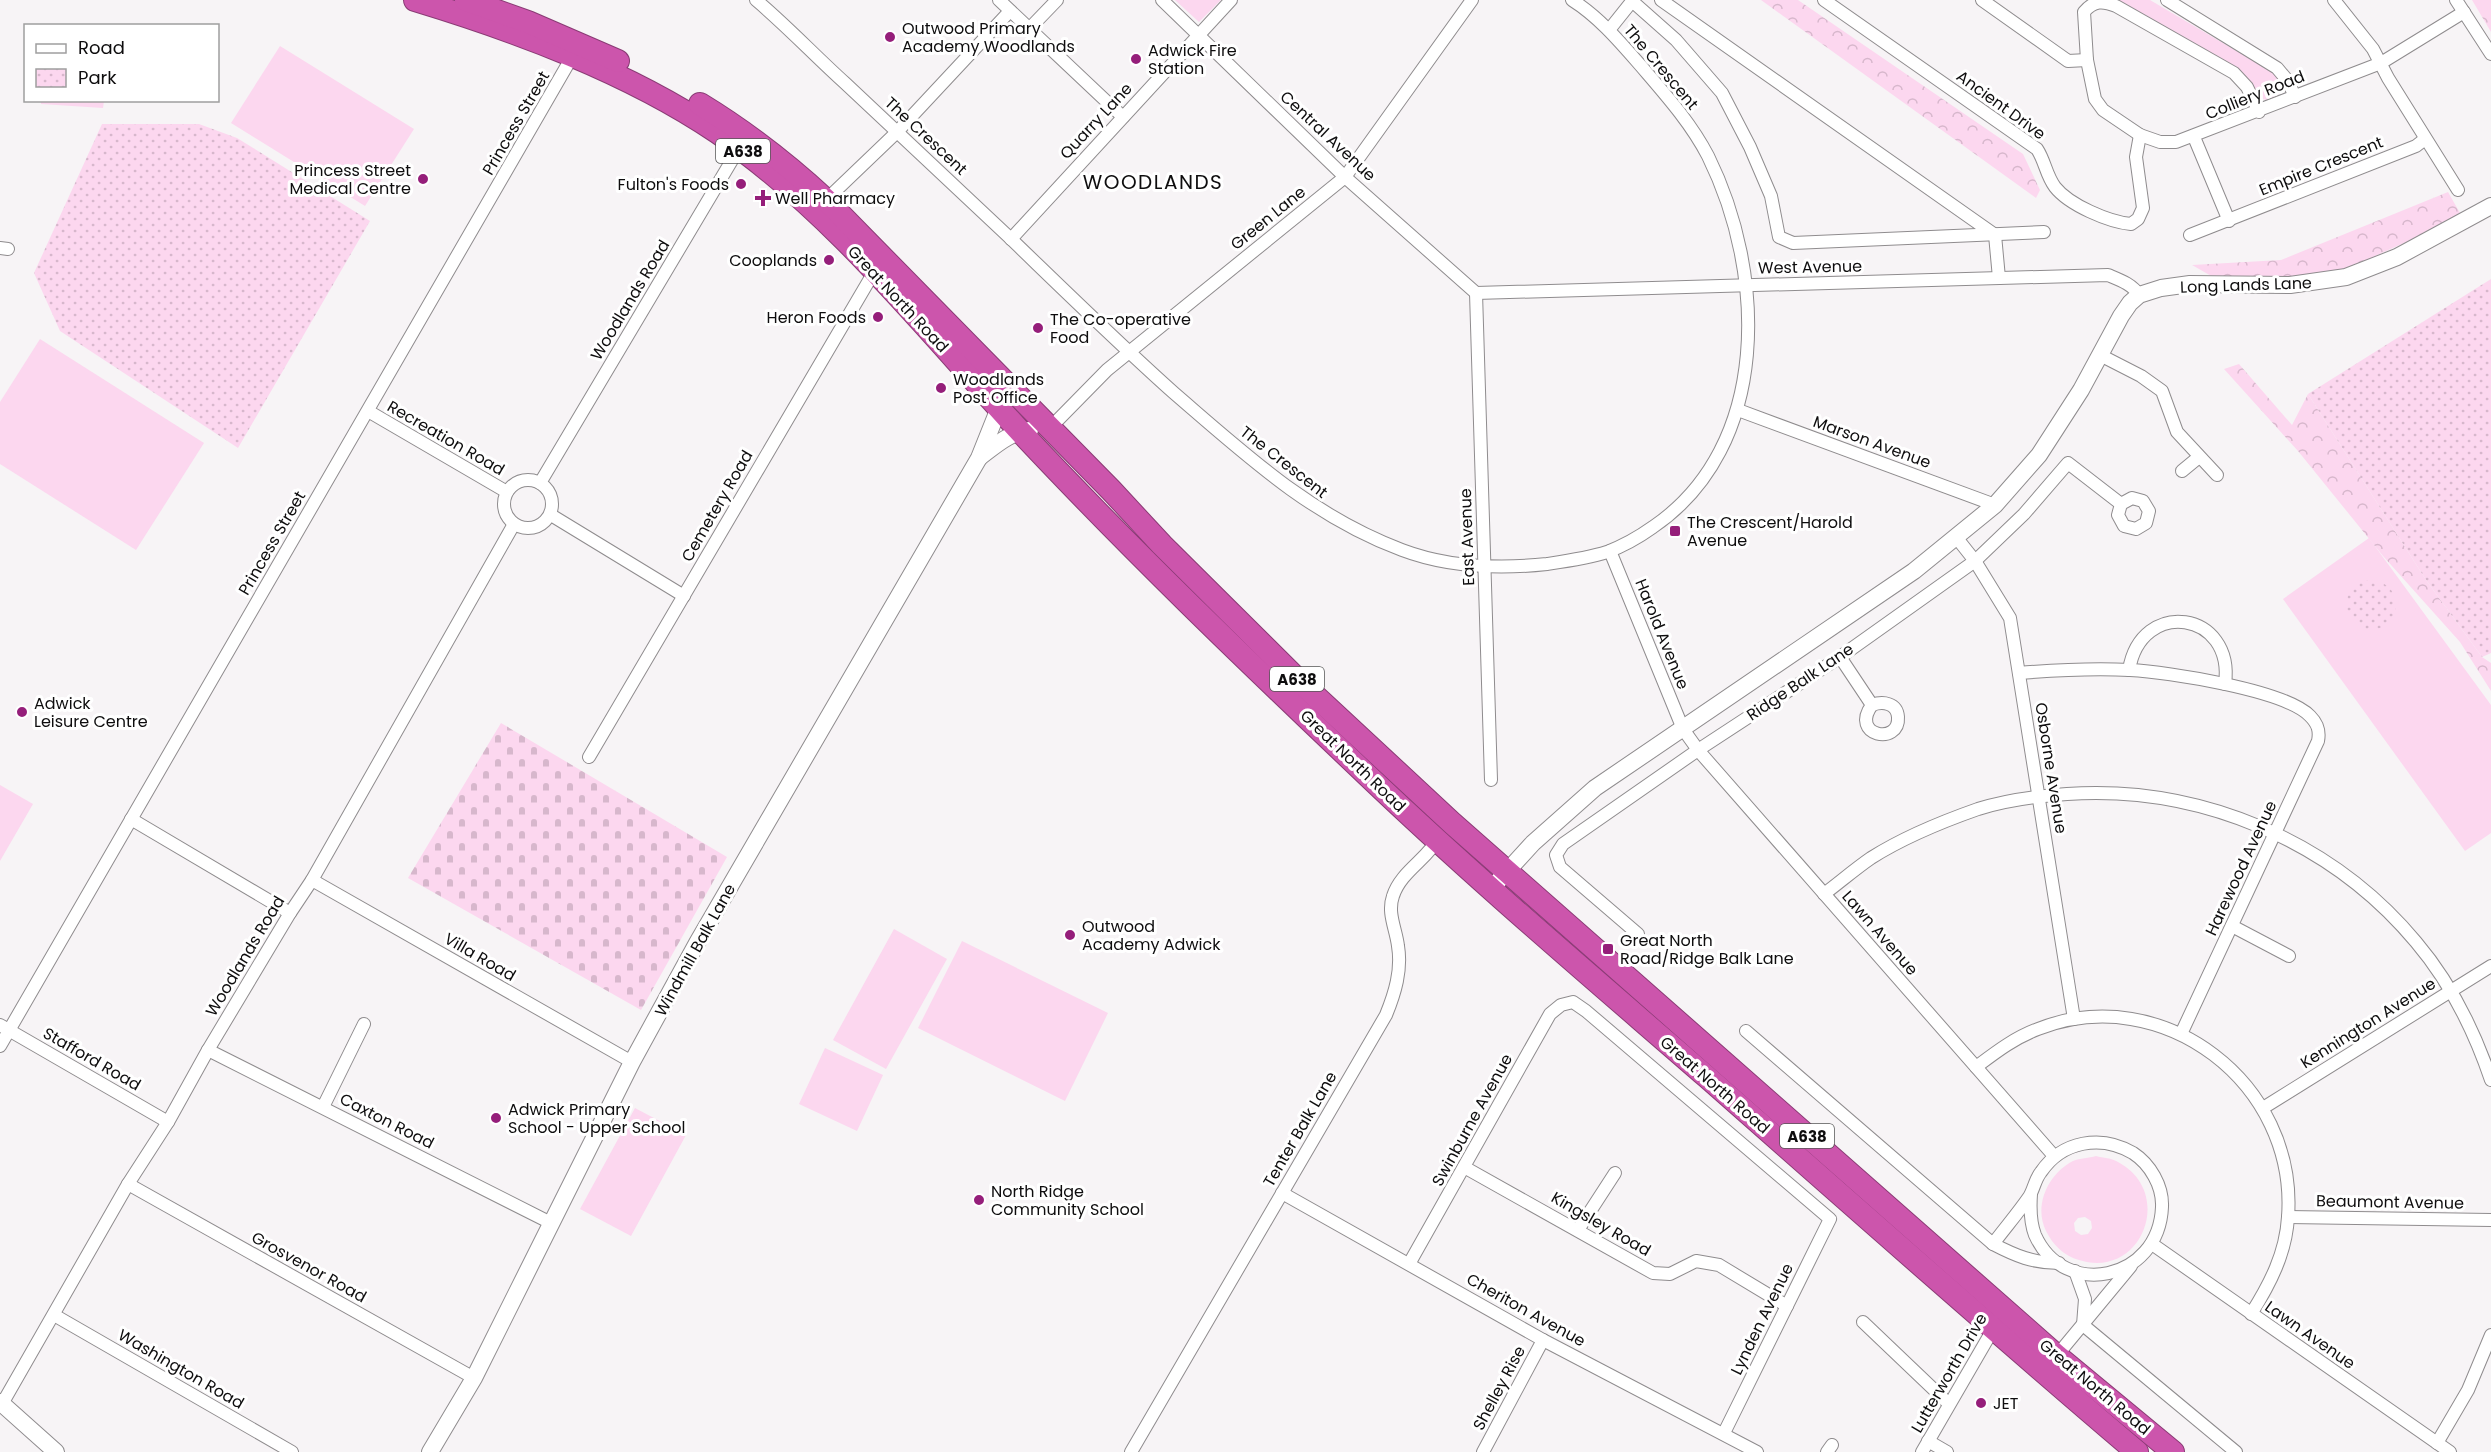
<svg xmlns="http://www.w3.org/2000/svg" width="2491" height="1452" font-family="Poppins,sans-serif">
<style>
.grass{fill:#fcd7ef;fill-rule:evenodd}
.forest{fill:url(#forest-crowns)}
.cemetery{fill:url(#cemetery-stones)}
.park{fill:url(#park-dots)}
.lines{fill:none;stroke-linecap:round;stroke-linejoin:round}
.street-casing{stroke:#8f8c8e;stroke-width:14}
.secondary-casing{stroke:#8f8c8e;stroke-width:18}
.highway-casing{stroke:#8a3c75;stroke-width:24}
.street{stroke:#fff;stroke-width:12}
.secondary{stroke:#fff;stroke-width:16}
.highway{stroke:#cc55ac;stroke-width:22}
.poi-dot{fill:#951e7a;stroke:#fff;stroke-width:2}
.labels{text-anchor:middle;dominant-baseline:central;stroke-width:6;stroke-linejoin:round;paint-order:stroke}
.shield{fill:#fff;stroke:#565656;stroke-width:1.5}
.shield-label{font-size:15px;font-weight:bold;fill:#0e0d0e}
.poi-label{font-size:16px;fill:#0e0d0e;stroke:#fff;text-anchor:start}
.street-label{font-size:16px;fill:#0e0d0e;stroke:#fff}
.quarter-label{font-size:20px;letter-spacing:1.5px;fill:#0e0d0e;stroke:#fff}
</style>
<defs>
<pattern id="forest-crowns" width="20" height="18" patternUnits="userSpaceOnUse" patternTransform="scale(1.5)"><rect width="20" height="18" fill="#fcd7ef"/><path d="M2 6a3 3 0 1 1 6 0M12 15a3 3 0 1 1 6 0" fill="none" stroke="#d7b7cc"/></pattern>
<pattern id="cemetery-stones" width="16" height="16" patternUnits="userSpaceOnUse" patternTransform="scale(1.5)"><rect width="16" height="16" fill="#fcd7ef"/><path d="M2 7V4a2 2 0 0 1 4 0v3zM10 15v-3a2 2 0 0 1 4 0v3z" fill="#d7b7cc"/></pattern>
<pattern id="park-dots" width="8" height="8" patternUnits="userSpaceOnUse" patternTransform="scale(1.5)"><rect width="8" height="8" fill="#fcd7ef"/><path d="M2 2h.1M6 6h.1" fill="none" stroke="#d7b7cc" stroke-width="1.8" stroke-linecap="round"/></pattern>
</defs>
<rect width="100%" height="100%" fill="#f7f4f6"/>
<g class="grass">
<path d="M 1175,0 L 1221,0 L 1199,22 Z"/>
<path d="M 2118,0 L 2150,0 L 2272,72 L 2284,86 L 2283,92 L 2266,100 L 2261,98 L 2239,70 Z"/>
<path d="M 280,46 L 414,129 L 365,206 L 231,123 Z"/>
<path d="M 41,101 L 41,100 L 104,101 L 103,108 L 41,104 Z"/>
<path d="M 40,339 L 204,443 L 136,550 L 0,464 L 0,402 Z"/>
<path d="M 2369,538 L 2491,705 L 2491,833 L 2465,851 L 2283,599 Z"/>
<path d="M 0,785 L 33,804 L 0,861 Z"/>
<path d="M 894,929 L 947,959 L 886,1069 L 833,1040 Z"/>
<path d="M 962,941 L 1108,1013 L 1065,1101 L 918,1028 Z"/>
<path d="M 825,1048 L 883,1075 L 857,1131 L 799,1104 Z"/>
<path d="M 635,1108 L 686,1135 L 631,1236 L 580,1209 Z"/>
<path d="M 2096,1156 C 2103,1158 2112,1158 2118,1162 C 2176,1193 2141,1280 2079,1260 C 2064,1256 2053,1245 2046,1231 C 2033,1205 2049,1173 2073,1161 C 2080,1158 2089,1158 2096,1156 ZM 2085,1217 L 2091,1221 L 2092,1228 L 2088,1234 L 2081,1235 L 2075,1231 L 2074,1223 L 2078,1218 Z"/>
</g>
<g class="forest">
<path d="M 1761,0 L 1798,0 L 2023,154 L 2040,190 L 2036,198 Z"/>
<path d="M 2472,0 L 2491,0 L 2491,32 Z"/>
<path d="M 2448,192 L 2460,213 L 2406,242 L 2342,271 L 2289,277 L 2213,277 L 2192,265 L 2281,260 Z"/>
<path d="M 2239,364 L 2292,425 L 2308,394 L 2426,580 L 2482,657 L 2491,663 L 2491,691 L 2460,642 L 2383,556 L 2298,451 L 2224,369 Z"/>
</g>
<path class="cemetery" d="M 501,723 L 727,857 L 641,1010 L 408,878 Z"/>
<g class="park">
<path d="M 102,124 L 199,124 L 237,138 L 370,221 L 238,448 L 60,331 L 34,273 Z"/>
<path d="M 2491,279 L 2491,653 L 2482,657 L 2426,580 L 2308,394 Z"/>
<circle cx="2371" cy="605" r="25"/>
</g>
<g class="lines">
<defs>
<g id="street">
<path d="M 756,0 C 787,26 815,56 845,83 C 900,135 955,186 1010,238 C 1064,290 1118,343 1174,393 C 1246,455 1311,516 1402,550 C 1447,567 1500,569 1547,564 C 1567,561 1588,558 1607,552 C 1623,546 1639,537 1653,527 C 1772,446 1766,273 1708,156 C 1691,123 1665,94 1641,66 C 1620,42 1599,17 1572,0"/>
<path d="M 999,0 L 1123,117"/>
<path d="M 1162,0 L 1345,177 L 1476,293"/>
<path d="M 1661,0 L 1995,235 L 1999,278"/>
<path d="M 1824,0 L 2037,149 C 2045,161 2046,175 2055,187 C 2069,205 2109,222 2131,224 L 2138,219 L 2143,208 L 2136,157 L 2140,135"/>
<path d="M 1982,0 L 2068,61 L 2087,60"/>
<path d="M 2167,0 L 2277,68 L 2288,81 L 2295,97"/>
<path d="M 2334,0 L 2373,49 L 2388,78 L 2458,190"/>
<path d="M 2456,0 L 2491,54"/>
<path d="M 1632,1 L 1676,40 L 1722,93 L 1750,147 L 1771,196 L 1779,237 L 1793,243 L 2044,232"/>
<path d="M 1029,29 L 1057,0"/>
<path d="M 1609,30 L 1633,0"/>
<path d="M 2259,112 L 2247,87 L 2234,73 L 2116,6 C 2103,1 2094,0 2084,12 L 2087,60 L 2095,99 L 2103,110 L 2140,135 L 2160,142 L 2176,142 L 2381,63 L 2464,12"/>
<path d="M 2194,137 L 2229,221"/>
<path d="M 826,200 L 897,132 L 1010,11"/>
<path d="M 2190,235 L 2416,146 L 2425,139"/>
<path d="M 1011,239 L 1231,0"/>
<path d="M 0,248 L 8,249"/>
<path d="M 1476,293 L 2108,275 C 2120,280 2132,284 2139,295"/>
<path d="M 1476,293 L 1491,780"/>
<path d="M 2100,355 L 2141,376 L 2162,391 L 2177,432 L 2217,475"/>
<path d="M 1738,410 L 1995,505"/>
<path d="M 368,411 L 507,492"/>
<path d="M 1049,429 L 1107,370 L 1345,177 L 1472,0"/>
<path d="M 2182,471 L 2199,457"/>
<circle cx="528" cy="504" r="24"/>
<path d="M 540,483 L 741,145"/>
<path d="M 551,515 L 684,596"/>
<path d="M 1956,537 L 1975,561 L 2010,618 L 2074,1019"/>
<path d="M 1610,551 L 1683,729 L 1698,750 L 2054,1156"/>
<path d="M 1840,657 L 1872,705 C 1883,701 1897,703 1898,717 C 1900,746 1849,736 1872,705"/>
<path d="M 2129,670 C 2141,597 2235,611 2225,684"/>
<path d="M 2019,673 C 2056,670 2093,668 2130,670 C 2168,672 2285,690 2310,716 C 2318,724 2320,731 2318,741 L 2181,1034"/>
<path d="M 589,757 L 874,272"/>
<path d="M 131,819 L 290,913"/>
<path d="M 312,880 L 632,1062"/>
<path d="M 1824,894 C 1840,882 1855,869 1871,858 C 1904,837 1941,822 1978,809 C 2006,800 2038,796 2067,794 C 2199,785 2331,840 2416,942 C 2450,982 2474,1030 2491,1080"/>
<path d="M 2232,926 L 2289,956"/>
<path d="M 1638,934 L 1560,867 L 1556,855 L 1563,844 L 1698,750 L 1840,657 L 1975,561 L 2024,514 L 2068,463 L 2121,504 L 2118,515 L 2124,526 L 2136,529 L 2146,523 L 2149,511 L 2143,501 L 2132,498 L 2121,504"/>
<path d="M 0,1025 L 168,1122"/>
<path d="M 1746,1031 L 1993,1244 C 2016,1256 2033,1263 2059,1263"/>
<path d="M 0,1046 L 572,57"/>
<path d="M 208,1050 L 551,1223"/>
<path d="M 1976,1067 C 1996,1052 2014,1038 2038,1029 C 2163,980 2298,1084 2288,1217 C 2286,1253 2270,1284 2251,1314"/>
<path d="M 323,1107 L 364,1024"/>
<path d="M 2263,1108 L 2491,966"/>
<path d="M 1464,1167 L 1653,1273 L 1670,1274 L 1696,1261 L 1719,1265 L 1787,1306"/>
<path d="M 128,1184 L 474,1378"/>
<path d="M 1282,1193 L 1543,1340 L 1757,1452"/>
<path d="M 2288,1217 L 2491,1220"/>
<path d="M 1578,1230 L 1615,1173"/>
<path d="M 1993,1244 C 2005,1228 2018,1213 2029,1197 C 2034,1189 2035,1179 2041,1172 C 2062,1141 2101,1134 2133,1153 C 2150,1164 2163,1186 2162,1207 C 2159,1281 2064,1300 2035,1235 C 2030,1222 2030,1208 2031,1194"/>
<path d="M 2152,1244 L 2450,1452"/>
<path d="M 1409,1264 L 1550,1014 L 1561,1005 L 1573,1002 L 1586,1011 L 1830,1219 L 1724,1433"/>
<path d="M 2075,1271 L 2085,1299 L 2083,1325"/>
<path d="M 54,1315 L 292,1452"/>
<path d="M 1863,1322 L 1949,1404"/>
<path d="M 2083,1325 L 2236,1452"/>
<path d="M 2054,1359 L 2131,1266"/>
<path d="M 2,1404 L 128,1184 L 168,1122 L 208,1050 L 290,913 L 312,880 L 514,524"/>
<path d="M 1928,1441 L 1947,1452"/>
<path d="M 2437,1443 L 2468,1390 L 2491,1335"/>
<path d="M 1131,1452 L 1386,1015 C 1395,993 1402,970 1398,946 C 1396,929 1387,913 1393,896 C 1401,871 1428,859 1439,837"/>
<path d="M 1483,1452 L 1543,1340"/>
<path d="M 1827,1452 L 1832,1445"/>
<path d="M 1922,1452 L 1995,1326"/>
</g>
<g id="secondary">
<path d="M 980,457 C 996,445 1010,432 1030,430"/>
<path d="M 1491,889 L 1533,843 L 1595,788 L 1914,571 L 1995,505 L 2039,455 L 2081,390 L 2121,316 L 2130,303 L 2139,295 L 2161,288 L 2190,284 L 2290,285 L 2346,277 L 2397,257 L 2491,206"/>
<path d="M 0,1402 L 56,1452"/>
<path d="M 430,1452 L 474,1378 L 632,1062 L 697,943 L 979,458 L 999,408"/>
</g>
<g id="highway">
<path d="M 415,0 C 517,31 628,72 717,132 C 833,211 923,326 1017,428 C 1129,548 1247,661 1366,774 C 1476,879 1592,977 1707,1077 C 1850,1203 1992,1329 2137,1452"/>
<path d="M 466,0 L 528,22 L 618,61"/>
<path d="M 700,104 C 746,132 786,163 826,200 L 1111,490 L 1162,545 L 1297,679 L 1452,823 L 2057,1356 L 2173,1452"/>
</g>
</defs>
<use href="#street" class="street-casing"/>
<use href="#secondary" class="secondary-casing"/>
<use href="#highway" class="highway-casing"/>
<use href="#street" class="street"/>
<use href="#secondary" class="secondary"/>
<use href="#highway" class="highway"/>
</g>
<g class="poi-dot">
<circle cx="890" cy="37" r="6"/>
<circle cx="1136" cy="59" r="6"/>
<circle cx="423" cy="179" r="6"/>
<circle cx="741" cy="184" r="6"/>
<path d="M760 189h6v6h6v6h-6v6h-6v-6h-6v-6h6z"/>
<circle cx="829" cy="260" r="6"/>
<circle cx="878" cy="317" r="6"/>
<circle cx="1038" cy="328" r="6"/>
<circle cx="941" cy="388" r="6"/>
<rect x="1669" y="525" width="12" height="12" rx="3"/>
<circle cx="22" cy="712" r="6"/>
<circle cx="1070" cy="935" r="6"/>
<rect x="1602" y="943" width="12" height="12" rx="3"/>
<circle cx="496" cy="1118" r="6"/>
<circle cx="979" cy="1200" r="6"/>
<circle cx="1981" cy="1403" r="6"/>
</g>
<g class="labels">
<g class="shield">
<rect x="716" y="139" width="54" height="24" rx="4.5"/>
<rect x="1270" y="667" width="54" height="24" rx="4.5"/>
<rect x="1780" y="1124" width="54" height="24" rx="4.5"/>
</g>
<g class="shield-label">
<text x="743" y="151">A638</text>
<text x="1297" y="679">A638</text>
<text x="1807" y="1136">A638</text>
</g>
<g class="poi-label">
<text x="902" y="28">Outwood Primary<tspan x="902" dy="18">Academy Woodlands</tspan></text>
<text x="1148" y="50">Adwick Fire<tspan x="1148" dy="18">Station</tspan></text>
<text x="411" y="170" text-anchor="end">Princess Street<tspan x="411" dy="18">Medical Centre</tspan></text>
<text x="729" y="184" text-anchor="end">Fulton's Foods</text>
<text x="775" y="198">Well Pharmacy</text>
<text x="817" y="260" text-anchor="end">Cooplands</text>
<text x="866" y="317" text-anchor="end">Heron Foods</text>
<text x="1050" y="319">The Co-operative<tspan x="1050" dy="18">Food</tspan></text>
<text x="953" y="379">Woodlands<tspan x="953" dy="18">Post Office</tspan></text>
<text x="1687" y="522">The Crescent/Harold<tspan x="1687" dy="18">Avenue</tspan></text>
<text x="34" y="703">Adwick<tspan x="34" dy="18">Leisure Centre</tspan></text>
<text x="1082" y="926">Outwood<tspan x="1082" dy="18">Academy Adwick</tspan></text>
<text x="1620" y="940">Great North<tspan x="1620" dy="18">Road/Ridge Balk Lane</tspan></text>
<text x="508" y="1109">Adwick Primary<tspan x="508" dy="18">School - Upper School</tspan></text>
<text x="991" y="1191">North Ridge<tspan x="991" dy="18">Community School</tspan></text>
<text x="1993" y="1403">JET</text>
</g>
<g class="street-label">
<text transform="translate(1661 67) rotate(50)">The Crescent</text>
<text transform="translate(2255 95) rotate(-22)">Colliery Road</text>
<text transform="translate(2001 105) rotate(36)">Ancient Drive</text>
<text transform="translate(1096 121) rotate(-47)">Quarry Lane</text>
<text transform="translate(516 123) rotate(-60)">Princess Street</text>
<text transform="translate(926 136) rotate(43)">The Crescent</text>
<text transform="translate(1328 136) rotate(43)">Central Avenue</text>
<text transform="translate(2321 166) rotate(-22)">Empire Crescent</text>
<text transform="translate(1268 218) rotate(-39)">Green Lane</text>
<text transform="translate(1810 267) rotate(-1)">West Avenue</text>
<text transform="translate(2246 285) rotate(-2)">Long Lands Lane</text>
<text transform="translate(898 299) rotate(47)">Great North Road</text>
<text transform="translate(630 300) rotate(-59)">Woodlands Road</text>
<text transform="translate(446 438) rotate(30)">Recreation Road</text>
<text transform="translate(1872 442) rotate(20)">Marson Avenue</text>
<text transform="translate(1284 462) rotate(38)">The Crescent</text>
<text transform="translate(717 506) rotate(-60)">Cemetery Road</text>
<text transform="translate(1467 537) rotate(-92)">East Avenue</text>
<text transform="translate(272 543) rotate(-60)">Princess Street</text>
<text transform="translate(1662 634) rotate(68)">Harold Avenue</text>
<text transform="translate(1800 682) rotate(-34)">Ridge Balk Lane</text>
<text transform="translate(1353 761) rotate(44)">Great North Road</text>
<text transform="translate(2051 768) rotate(81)">Osborne Avenue</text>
<text transform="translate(2241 868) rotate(-65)">Harewood Avenue</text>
<text transform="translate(1880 933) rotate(49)">Lawn Avenue</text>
<text transform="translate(695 950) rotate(-61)">Windmill Balk Lane</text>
<text transform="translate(245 956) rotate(-59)">Woodlands Road</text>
<text transform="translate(480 957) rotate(30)">Villa Road</text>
<text transform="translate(2368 1023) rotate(-32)">Kennington Avenue</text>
<text transform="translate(92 1059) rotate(30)">Stafford Road</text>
<text transform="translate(1715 1085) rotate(41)">Great North Road</text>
<text transform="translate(1472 1120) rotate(-61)">Swinburne Avenue</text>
<text transform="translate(387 1121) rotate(27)">Caxton Road</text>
<text transform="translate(1300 1129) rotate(-60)">Tenter Balk Lane</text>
<text transform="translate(2390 1202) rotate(1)">Beaumont Avenue</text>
<text transform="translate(1601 1224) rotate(30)">Kingsley Road</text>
<text transform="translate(309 1267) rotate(29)">Grosvenor Road</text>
<text transform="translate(1526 1310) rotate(29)">Cheriton Avenue</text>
<text transform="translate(1762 1319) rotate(-64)">Lynden Avenue</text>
<text transform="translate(2310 1335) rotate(35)">Lawn Avenue</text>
<text transform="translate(181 1369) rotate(30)">Washington Road</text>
<text transform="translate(1949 1373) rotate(-60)">Lutterworth Drive</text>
<text transform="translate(2095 1387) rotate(40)">Great North Road</text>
<text transform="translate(1499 1388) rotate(-62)">Shelley Rise</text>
</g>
<g class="quarter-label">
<text x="1153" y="182">WOODLANDS</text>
</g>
</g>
<rect x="24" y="24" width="195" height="78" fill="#ffffff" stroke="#9f9e9f" stroke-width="1.5"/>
<rect x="36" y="44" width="30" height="9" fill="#ffffff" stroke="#9f9e9f" stroke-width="1.5"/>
<text x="78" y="54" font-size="18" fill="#0e0d0e">Road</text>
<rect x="36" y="69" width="30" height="18" fill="url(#park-dots)" stroke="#9f9e9f" stroke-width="1.5"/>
<text x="78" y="84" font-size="18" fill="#0e0d0e">Park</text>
</svg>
